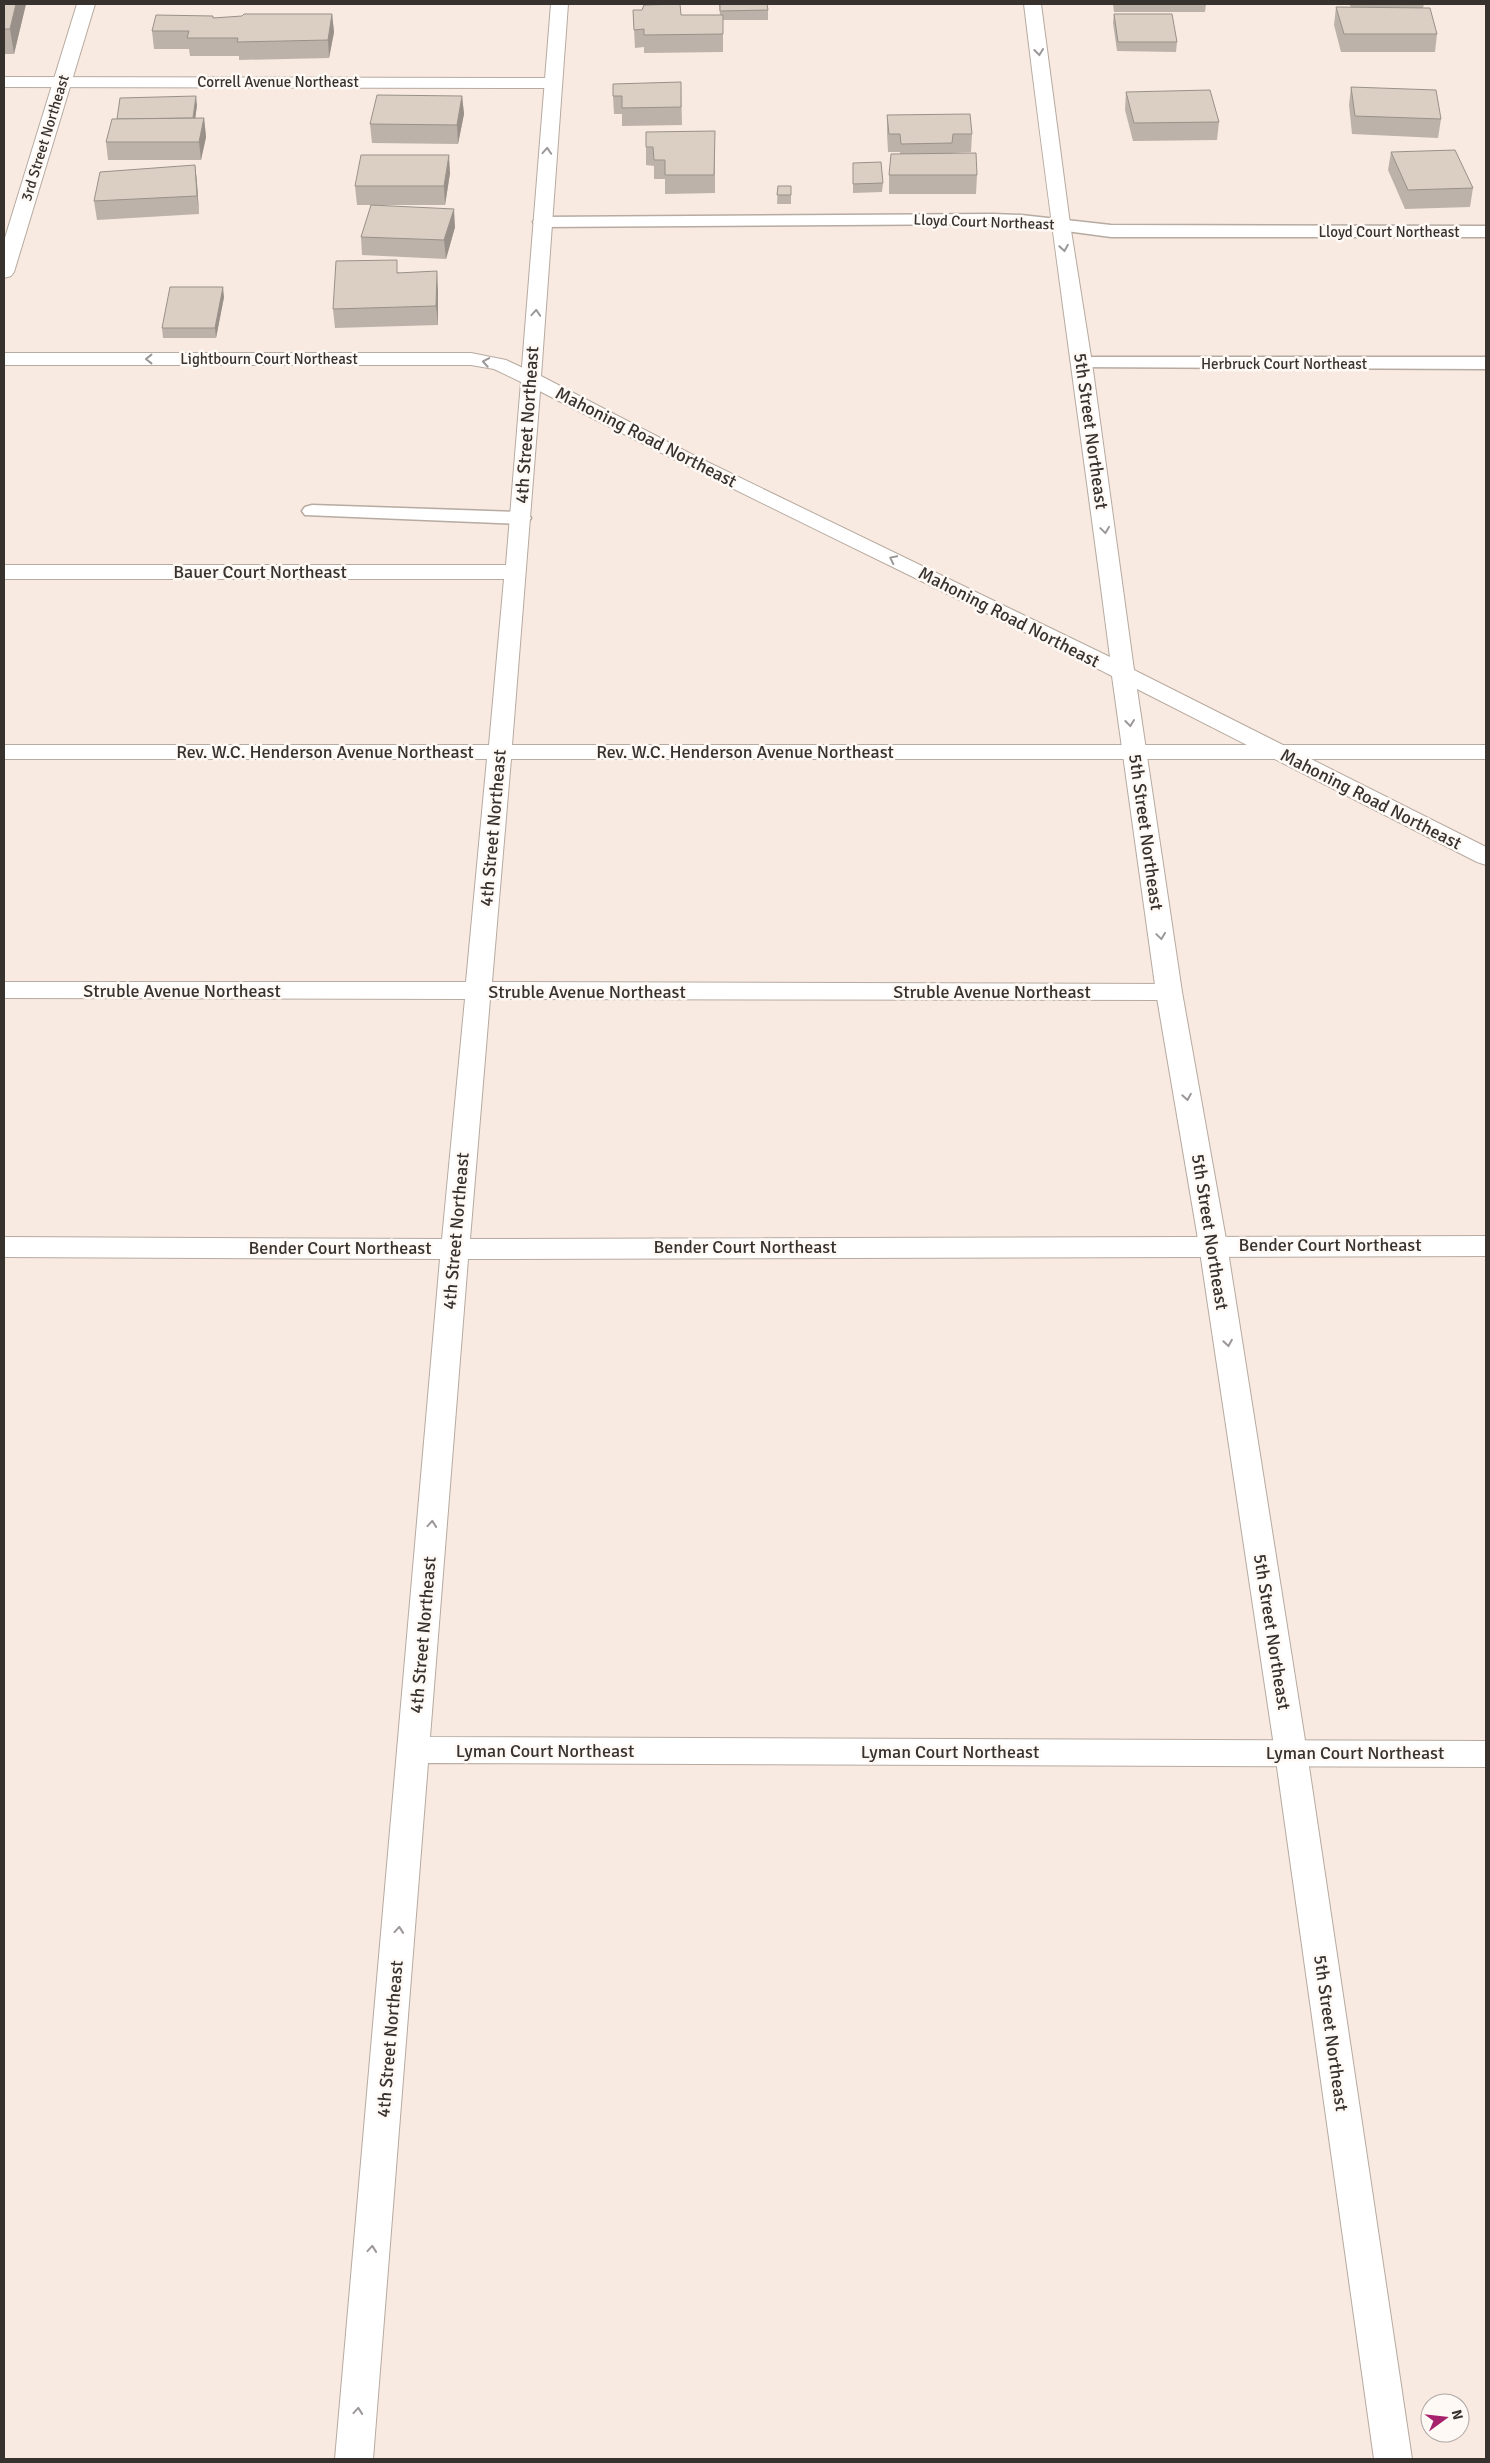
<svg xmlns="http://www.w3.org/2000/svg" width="1490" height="2463" font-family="Signika,sans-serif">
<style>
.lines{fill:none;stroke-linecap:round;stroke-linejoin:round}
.lane-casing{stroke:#b7aaa0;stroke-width:3}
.street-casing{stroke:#b7aaa0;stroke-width:2}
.secondary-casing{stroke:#b7aaa0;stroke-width:2}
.lane{fill:#fff;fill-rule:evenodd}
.street{fill:#fff;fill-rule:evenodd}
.secondary{fill:#fff;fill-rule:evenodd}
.wall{fill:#bcb2a9}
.shaded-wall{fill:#999189}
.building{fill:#dbcfc4;stroke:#999189}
.oneway{stroke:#9c9897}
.labels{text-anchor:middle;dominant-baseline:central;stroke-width:5;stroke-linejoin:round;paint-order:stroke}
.far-street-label{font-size:15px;fill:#38322f;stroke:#fff9f5}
.street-label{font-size:18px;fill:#38322f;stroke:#fff9f5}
</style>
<rect width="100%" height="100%" fill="#f8eae0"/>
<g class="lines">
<defs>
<g id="lane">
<path d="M 993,214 L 1021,215 L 1111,225 L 1486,226 L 1486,237 L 1111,237 L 1021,225 L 993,224 L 542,227 L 536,226 L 533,222 L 536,218 L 542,217 Z"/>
<path d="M 1082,357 L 1486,357 L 1486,369 L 1075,367 L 1072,363 L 1075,359 Z"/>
<path d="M 312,505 L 521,512 L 528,514 L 531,518 L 528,522 L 521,524 L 305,515 L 302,511 L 305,507 Z"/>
</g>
<g id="street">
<path d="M 4,77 L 553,78 L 559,79 L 562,83 L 559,87 L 553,88 L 4,87 Z"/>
<path d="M 4,353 L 471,353 L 506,360 L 538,375 L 541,379 L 512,745 L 1486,745 L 1486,759 L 511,759 L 492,982 L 1169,984 L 1178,986 L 1182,992 L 1178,998 L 1169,1000 L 490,999 L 470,1239 L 1486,1236 L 1486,1256 L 468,1259 L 430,1737 L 1486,1741 L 1486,1767 L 428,1763 L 373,2459 L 335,2459 L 440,1259 L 4,1257 L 4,1237 L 442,1239 L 465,999 L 4,998 L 4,982 L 466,982 L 487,759 L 4,759 L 4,745 L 489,745 L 504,579 L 4,579 L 4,565 L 506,565 L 521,382 L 494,369 L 471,365 L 4,365 Z"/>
</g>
<g id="secondary">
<path d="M 77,4 L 95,4 L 14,272 L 11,276 L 4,278 L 4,241 Z"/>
<path d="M 551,4 L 568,4 L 541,376 L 691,454 L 1110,657 C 1082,439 1050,222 1024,4 L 1041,4 L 1070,224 L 1092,363 L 1134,670 L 1486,847 L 1486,865 L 1477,862 L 1137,689 L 1182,992 L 1227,1245 L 1307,1753 L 1412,2459 L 1374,2459 L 1275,1753 L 1199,1245 L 1156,992 L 1112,676 C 917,577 718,484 524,383 L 521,379 Z"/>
</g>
</defs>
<use href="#lane" class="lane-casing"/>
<use href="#street" class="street-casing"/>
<use href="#secondary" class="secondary-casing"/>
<use href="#lane" class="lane"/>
<use href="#street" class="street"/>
<use href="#secondary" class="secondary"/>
</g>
<g class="wall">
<path d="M 4,4 L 26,4 L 14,54 L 4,54 Z"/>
<path d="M 719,4 L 768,10 L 768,20 L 723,20 L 723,52 L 644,53 L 644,47 L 635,48 L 633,10 L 681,15 L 720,15 Z"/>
<path d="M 1113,4 L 1206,4 L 1205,12 L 1114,12 Z"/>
<path d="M 1349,4 L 1424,4 L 1423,8 L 1437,34 L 1435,52 L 1341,52 L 1334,25 L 1336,7 L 1351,7 Z"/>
<path d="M 332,14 L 334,32 L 329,58 L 239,60 L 239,56 L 190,56 L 189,49 L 154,49 L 152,31 L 213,18 Z"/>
<path d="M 1114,14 L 1177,42 L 1176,52 L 1117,51 L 1113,23 Z"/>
<path d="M 681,82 L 682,125 L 622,126 L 622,114 L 614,114 L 613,96 Z"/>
<path d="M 1351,87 L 1441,119 L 1438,138 L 1352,134 L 1349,105 Z"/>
<path d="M 1126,92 L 1219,122 L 1217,140 L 1133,141 L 1125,110 Z"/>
<path d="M 462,96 L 464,114 L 458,144 L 372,143 L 370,124 Z"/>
<path d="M 197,105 L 195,118 L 204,118 L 206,137 L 201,160 L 108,160 L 106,142 Z"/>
<path d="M 887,115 L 972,134 L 971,152 L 952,153 L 952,154 L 977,175 L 976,194 L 889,194 L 889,175 L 900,154 L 900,152 L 888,152 L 887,133 Z"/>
<path d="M 646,147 L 715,150 L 715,193 L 665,194 L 665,179 L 654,179 L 654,166 L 646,165 Z"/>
<path d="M 1391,152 L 1473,188 L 1470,207 L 1405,209 L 1388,170 Z"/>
<path d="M 853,163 L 883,183 L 882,192 L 853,193 Z"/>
<path d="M 195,165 L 197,183 L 199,214 L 97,220 L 94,201 Z"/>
<path d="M 450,173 L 445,205 L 374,205 L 455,227 L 446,259 L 362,255 L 361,237 L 371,205 L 357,205 L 355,186 Z"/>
<path d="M 778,186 L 791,186 L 791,204 L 777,204 Z"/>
<path d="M 398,272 L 438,290 L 438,325 L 335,328 L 333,309 Z"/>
<path d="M 224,297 L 216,338 L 163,338 L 162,328 Z"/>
</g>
<g class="shaded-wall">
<path d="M 16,4 L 26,4 L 14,54 L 10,29 Z"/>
<path d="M 332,14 L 334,32 L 329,58 L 328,40 Z"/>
<path d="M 196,96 L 197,105 L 194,128 L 193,119 Z"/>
<path d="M 462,96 L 464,114 L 458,144 L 457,125 Z"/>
<path d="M 204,118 L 206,137 L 201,160 L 199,142 Z"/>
<path d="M 449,155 L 450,173 L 445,205 L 444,186 Z"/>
<path d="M 195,165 L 197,183 L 199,214 L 197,196 Z"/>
<path d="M 454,209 L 455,227 L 446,259 L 444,240 Z"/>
<path d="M 437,271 L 438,290 L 438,325 L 436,306 Z"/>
<path d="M 223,287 L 224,297 L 216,338 L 215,328 Z"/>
</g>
<g class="building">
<path d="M 4,4 L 16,4 L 10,29 L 4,29 Z"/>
<path d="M 680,4 L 681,15 L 723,15 L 723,34 L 644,35 L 644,29 L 634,30 L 633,10 L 642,10 L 644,5 Z"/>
<path d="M 720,4 L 767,4 L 768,10 L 720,11 Z"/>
<path d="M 1336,7 L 1430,8 L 1437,34 L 1344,34 Z"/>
<path d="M 244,14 L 332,14 L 328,40 L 237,42 L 238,38 L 187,38 L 189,31 L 152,31 L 156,15 L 213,16 L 213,18 L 242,16 Z"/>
<path d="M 1114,14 L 1172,14 L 1177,42 L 1118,42 Z"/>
<path d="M 681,82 L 681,107 L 622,108 L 622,96 L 613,96 L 613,84 Z"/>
<path d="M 1351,87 L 1436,90 L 1441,119 L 1355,116 Z"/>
<path d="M 1210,90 L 1219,122 L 1134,123 L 1126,92 Z"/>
<path d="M 377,95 L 462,96 L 457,125 L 370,124 Z"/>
<path d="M 196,96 L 193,118 L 117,119 L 120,98 Z"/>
<path d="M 970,114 L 972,134 L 953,134 L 952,143 L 901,144 L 900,134 L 889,134 L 887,115 Z"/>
<path d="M 204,118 L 199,142 L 106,142 L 112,119 Z"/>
<path d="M 715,131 L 714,175 L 665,175 L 665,160 L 654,160 L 653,147 L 646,147 L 646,132 Z"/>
<path d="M 1455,150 L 1473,188 L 1408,190 L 1391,152 Z"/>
<path d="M 976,153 L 977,175 L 889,175 L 891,154 Z"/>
<path d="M 361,155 L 449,155 L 444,186 L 355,186 Z"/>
<path d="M 881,162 L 883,183 L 853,184 L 853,163 Z"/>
<path d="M 195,165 L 197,196 L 94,201 L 100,172 Z"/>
<path d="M 778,186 L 791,186 L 791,195 L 777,195 Z"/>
<path d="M 371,205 L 454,209 L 444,240 L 361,237 Z"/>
<path d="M 397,260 L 397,273 L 437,271 L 436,306 L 333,309 L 336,261 Z"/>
<path d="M 170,287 L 223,287 L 215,328 L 162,328 Z"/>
</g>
<defs><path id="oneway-chevron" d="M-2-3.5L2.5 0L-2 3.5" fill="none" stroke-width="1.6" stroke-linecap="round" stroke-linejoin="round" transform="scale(1.25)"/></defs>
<g class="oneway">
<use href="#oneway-chevron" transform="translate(1039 52) rotate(83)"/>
<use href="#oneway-chevron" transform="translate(547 151) rotate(-86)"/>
<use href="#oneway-chevron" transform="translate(1064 248) rotate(81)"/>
<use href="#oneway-chevron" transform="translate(536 313) rotate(-86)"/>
<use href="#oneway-chevron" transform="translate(149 359) rotate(180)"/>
<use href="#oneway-chevron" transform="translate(486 362) rotate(-170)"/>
<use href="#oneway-chevron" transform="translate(1105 530) rotate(82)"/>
<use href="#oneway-chevron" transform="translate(893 559) rotate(-154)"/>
<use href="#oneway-chevron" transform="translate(1130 723) rotate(83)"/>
<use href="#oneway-chevron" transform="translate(1161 936) rotate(82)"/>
<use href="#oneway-chevron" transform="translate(1187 1097) rotate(80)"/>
<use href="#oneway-chevron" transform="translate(1228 1343) rotate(81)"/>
<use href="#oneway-chevron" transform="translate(432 1524) rotate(-85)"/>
<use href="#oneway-chevron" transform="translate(399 1930) rotate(-85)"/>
<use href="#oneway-chevron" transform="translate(372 2249) rotate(-85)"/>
<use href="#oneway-chevron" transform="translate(358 2411) rotate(-85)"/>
</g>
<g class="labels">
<g class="far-street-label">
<text x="278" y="82">Correll Avenue Northeast</text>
<text transform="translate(45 138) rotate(-73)">3rd Street Northeast</text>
<text transform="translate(984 222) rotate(2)">Lloyd Court Northeast</text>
<text x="1389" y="232">Lloyd Court Northeast</text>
<text x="269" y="359">Lightbourn Court Northeast</text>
<text x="1284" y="364">Herbruck Court Northeast</text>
</g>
<g class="street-label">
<text transform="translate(527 425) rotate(-86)">4th Street Northeast</text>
<text transform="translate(1091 431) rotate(82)">5th Street Northeast</text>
<text transform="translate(646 437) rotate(27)">Mahoning Road Northeast</text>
<text x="260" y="572">Bauer Court Northeast</text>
<text transform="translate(1009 617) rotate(27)">Mahoning Road Northeast</text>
<text x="325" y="752">Rev. W.C. Henderson Avenue Northeast</text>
<text x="745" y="752">Rev. W.C. Henderson Avenue Northeast</text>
<text transform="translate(1371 799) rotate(27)">Mahoning Road Northeast</text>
<text transform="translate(493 828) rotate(-85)">4th Street Northeast</text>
<text transform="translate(1146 832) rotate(82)">5th Street Northeast</text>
<text x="182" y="991">Struble Avenue Northeast</text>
<text x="587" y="992">Struble Avenue Northeast</text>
<text x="992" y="992">Struble Avenue Northeast</text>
<text transform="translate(456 1231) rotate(-85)">4th Street Northeast</text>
<text transform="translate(1210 1232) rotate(81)">5th Street Northeast</text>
<text x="1330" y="1245">Bender Court Northeast</text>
<text x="745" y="1247">Bender Court Northeast</text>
<text x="340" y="1248">Bender Court Northeast</text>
<text transform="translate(1272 1632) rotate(81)">5th Street Northeast</text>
<text transform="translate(423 1635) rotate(-85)">4th Street Northeast</text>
<text x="545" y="1751">Lyman Court Northeast</text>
<text x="950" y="1752">Lyman Court Northeast</text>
<text x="1355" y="1753">Lyman Court Northeast</text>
<text transform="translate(1331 2033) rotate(82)">5th Street Northeast</text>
<text transform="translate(390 2039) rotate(-85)">4th Street Northeast</text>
</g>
</g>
<rect width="1490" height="2463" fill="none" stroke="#38322f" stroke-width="10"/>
<g transform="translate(1445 2418) rotate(75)"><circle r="24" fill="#fff9f5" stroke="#afa9a6"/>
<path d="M0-4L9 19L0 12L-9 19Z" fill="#a7226c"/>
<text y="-8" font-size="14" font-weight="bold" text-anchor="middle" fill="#38322f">N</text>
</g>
</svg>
